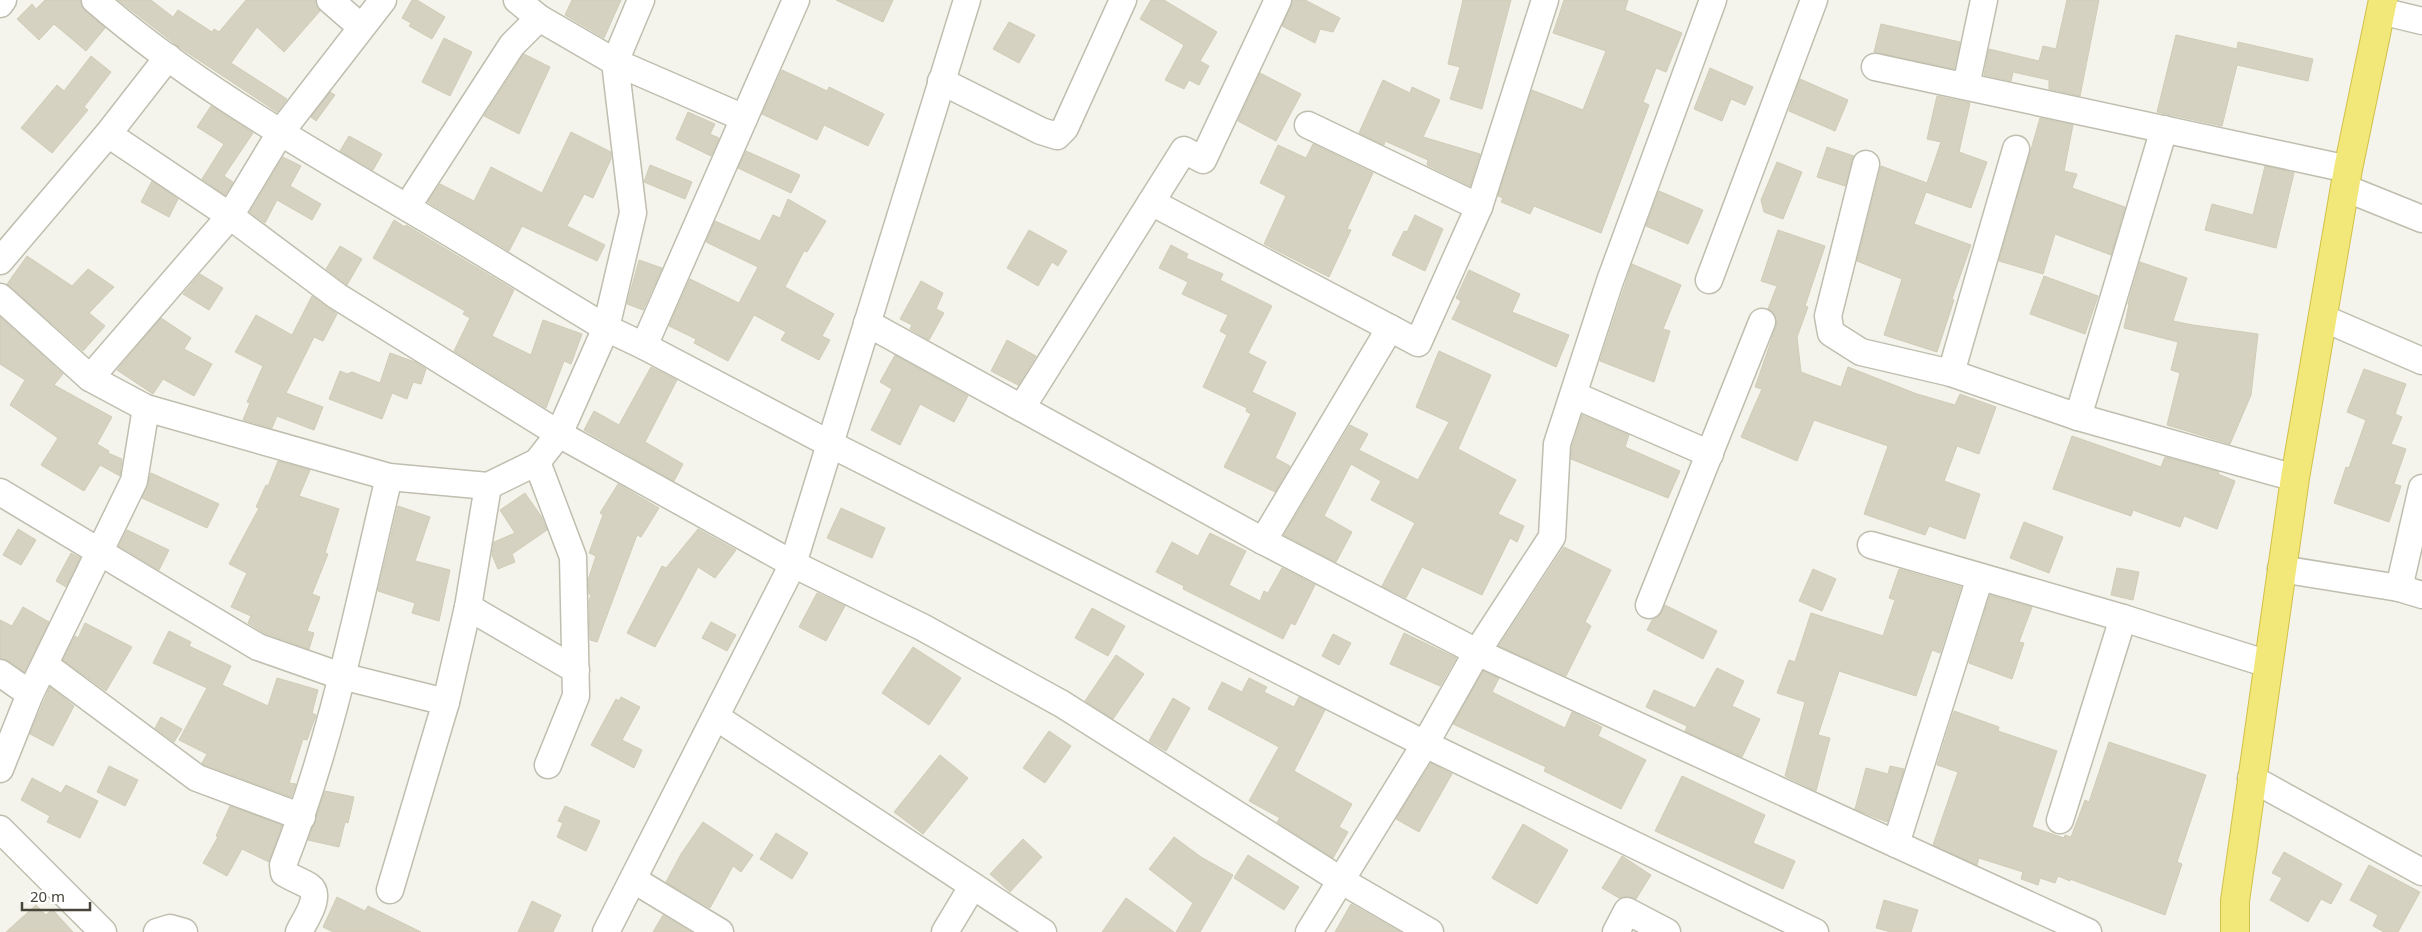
<svg xmlns="http://www.w3.org/2000/svg" width="2422" height="932" font-family="'Noto Sans',sans-serif">
<style>
.building{fill:#d5d2c2;stroke:#d0ccb6}
.lines{fill:none;stroke-linecap:round;stroke-linejoin:round}
.street-casing{stroke:#bfbeaf;stroke-width:29}
.highway-casing{stroke:#d1c049;stroke-width:30}
.street{stroke:#fff;stroke-width:26}
.highway{stroke:#f2e779;stroke-width:28}
</style>
<rect width="100%" height="100%" fill="#f4f4ec"/>
<g class="building">
<path d="M 45,0 L 80,0 L 85,11 L 105,28 L 86,51 L 54,24 L 39,40 L 17,19 L 32,4 L 36,9 Z"/>
<path d="M 118,0 L 151,0 L 173,17 L 178,10 L 212,32 L 214,29 L 219,32 L 246,0 L 315,0 L 320,11 L 284,52 L 257,27 L 231,63 L 287,99 L 277,112 L 179,47 Z"/>
<path d="M 412,0 L 417,0 L 445,17 L 432,39 L 409,26 L 411,23 L 402,18 Z"/>
<path d="M 572,0 L 621,0 L 604,38 L 565,15 Z"/>
<path d="M 836,0 L 893,0 L 883,22 Z"/>
<path d="M 1151,0 L 1164,0 L 1217,32 L 1200,61 L 1209,66 L 1199,85 L 1189,80 L 1184,89 L 1165,80 L 1184,45 L 1140,19 Z"/>
<path d="M 1293,0 L 1305,0 L 1340,18 L 1333,32 L 1320,29 L 1315,43 L 1282,26 Z"/>
<path d="M 1463,0 L 1511,0 L 1482,109 L 1450,99 L 1460,67 L 1448,64 Z"/>
<path d="M 1564,0 L 1628,0 L 1625,10 L 1682,33 L 1666,72 L 1656,68 L 1643,102 L 1649,105 L 1601,233 L 1534,206 L 1530,214 L 1501,202 L 1503,198 L 1498,196 L 1532,90 L 1583,110 L 1606,51 L 1553,33 Z"/>
<path d="M 2067,0 L 2099,0 L 2080,96 L 2049,89 L 2049,80 L 2013,72 L 2011,81 L 1984,75 L 1989,49 L 2039,61 L 2043,46 L 2056,49 Z"/>
<path d="M 1009,22 L 1035,35 L 1019,63 L 993,49 Z"/>
<path d="M 1881,24 L 1960,42 L 1954,69 L 1874,52 Z"/>
<path d="M 2176,35 L 2237,49 L 2238,42 L 2313,59 L 2308,81 L 2237,65 L 2222,126 L 2157,112 Z"/>
<path d="M 444,38 L 472,52 L 450,96 L 422,82 Z"/>
<path d="M 524,54 L 550,67 L 519,134 L 484,116 Z"/>
<path d="M 91,56 L 111,72 L 84,107 L 88,110 L 52,153 L 21,128 L 57,85 L 64,91 Z"/>
<path d="M 1710,68 L 1753,87 L 1745,105 L 1731,99 L 1722,121 L 1694,109 Z"/>
<path d="M 782,70 L 827,91 L 829,87 L 884,114 L 868,146 L 824,125 L 817,140 L 762,114 Z"/>
<path d="M 1260,73 L 1301,94 L 1276,141 L 1238,121 Z"/>
<path d="M 1800,79 L 1848,100 L 1835,131 L 1789,111 Z"/>
<path d="M 1383,80 L 1410,93 L 1412,87 L 1440,100 L 1423,137 L 1480,154 L 1470,186 L 1427,165 L 1428,160 L 1385,141 L 1384,145 L 1359,133 Z"/>
<path d="M 330,92 L 335,95 L 316,121 L 311,117 Z"/>
<path d="M 1937,96 L 1970,103 L 1959,152 L 1987,162 L 1971,208 L 1926,192 L 1914,224 L 1971,245 L 1952,299 L 1954,300 L 1937,352 L 1884,335 L 1902,279 L 1857,261 L 1881,166 L 1927,183 L 1941,142 L 1927,139 Z"/>
<path d="M 211,106 L 253,133 L 224,176 L 233,182 L 225,195 L 202,179 L 224,144 L 197,127 Z"/>
<path d="M 688,112 L 715,124 L 710,134 L 719,138 L 711,156 L 676,139 Z"/>
<path d="M 2040,118 L 2073,125 L 2064,171 L 2077,174 L 2072,188 L 2125,207 L 2111,255 L 2055,234 L 2043,274 L 1999,261 Z"/>
<path d="M 571,132 L 611,152 L 611,159 L 593,198 L 584,194 L 567,226 L 605,245 L 597,261 L 522,226 L 509,251 L 428,202 L 440,184 L 474,201 L 491,167 L 542,193 Z"/>
<path d="M 349,136 L 382,154 L 373,170 L 340,151 Z"/>
<path d="M 1313,144 L 1373,173 L 1347,229 L 1351,230 L 1329,277 L 1264,244 L 1286,196 L 1260,183 L 1278,145 L 1306,158 Z"/>
<path d="M 1827,147 L 1854,156 L 1845,186 L 1817,177 Z"/>
<path d="M 746,151 L 800,175 L 791,193 L 738,168 Z"/>
<path d="M 283,157 L 301,166 L 290,186 L 321,204 L 312,220 L 277,200 L 265,223 L 250,212 Z"/>
<path d="M 1777,162 L 1802,172 L 1783,219 L 1764,212 L 1761,200 Z"/>
<path d="M 650,165 L 692,182 L 685,199 L 644,182 Z"/>
<path d="M 2265,166 L 2294,173 L 2276,248 L 2205,230 L 2212,204 L 2253,215 Z"/>
<path d="M 152,181 L 178,199 L 169,217 L 141,202 Z"/>
<path d="M 1659,191 L 1703,210 L 1688,244 L 1646,226 Z"/>
<path d="M 788,199 L 826,221 L 807,252 L 804,251 L 785,287 L 834,314 L 822,336 L 830,340 L 819,360 L 781,340 L 786,332 L 754,315 L 728,361 L 694,343 L 696,339 L 669,326 L 690,279 L 739,303 L 758,267 L 706,242 L 715,221 L 760,241 L 773,215 L 780,218 Z"/>
<path d="M 1415,215 L 1443,229 L 1425,271 L 1392,255 L 1404,231 L 1407,232 Z"/>
<path d="M 394,220 L 405,227 L 406,225 L 514,290 L 492,336 L 531,355 L 543,320 L 582,334 L 571,364 L 564,361 L 546,408 L 454,351 L 470,318 L 463,314 L 465,311 L 373,258 Z"/>
<path d="M 1029,230 L 1067,251 L 1058,266 L 1052,262 L 1038,286 L 1007,268 Z"/>
<path d="M 1778,230 L 1825,246 L 1805,306 L 1808,307 L 1797,337 L 1801,372 L 1841,387 L 1848,367 L 1917,394 L 1955,405 L 1960,394 L 1996,407 L 1979,454 L 1957,446 L 1944,481 L 1980,494 L 1965,539 L 1929,526 L 1925,535 L 1864,514 L 1888,446 L 1814,420 L 1797,461 L 1741,437 L 1762,389 L 1755,387 L 1776,327 L 1777,319 L 1768,309 L 1777,286 L 1761,281 Z"/>
<path d="M 1171,245 L 1188,254 L 1186,258 L 1223,274 L 1220,280 L 1272,306 L 1248,353 L 1266,362 L 1252,392 L 1296,413 L 1275,458 L 1290,466 L 1275,492 L 1224,467 L 1251,414 L 1246,411 L 1247,408 L 1203,387 L 1227,335 L 1220,331 L 1228,315 L 1182,294 L 1188,282 L 1159,268 Z"/>
<path d="M 340,246 L 362,259 L 347,285 L 326,269 Z"/>
<path d="M 27,256 L 72,286 L 88,269 L 114,287 L 89,313 L 105,326 L 83,351 L 7,284 Z"/>
<path d="M 639,260 L 662,268 L 643,310 L 627,304 Z"/>
<path d="M 2140,262 L 2187,278 L 2173,321 L 2193,325 L 2258,334 L 2251,395 L 2230,444 L 2167,425 L 2180,373 L 2171,370 L 2178,342 L 2124,328 L 2129,304 L 2128,304 Z"/>
<path d="M 1632,264 L 1681,285 L 1663,329 L 1670,331 L 1654,382 L 1600,361 Z"/>
<path d="M 1469,270 L 1520,294 L 1512,312 L 1569,335 L 1556,367 L 1452,319 L 1461,301 L 1456,298 Z"/>
<path d="M 200,274 L 223,288 L 209,310 L 183,294 Z"/>
<path d="M 2044,276 L 2098,296 L 2085,334 L 2030,314 Z"/>
<path d="M 921,281 L 943,293 L 936,309 L 944,313 L 929,340 L 910,329 L 912,325 L 900,319 Z"/>
<path d="M 312,296 L 337,314 L 323,341 L 314,337 L 286,393 L 323,407 L 314,430 L 277,416 L 272,428 L 243,420 L 250,403 L 247,402 L 263,366 L 235,352 L 256,315 L 292,335 Z"/>
<path d="M 0,317 L 63,374 L 54,385 L 112,417 L 97,444 L 109,451 L 108,453 L 122,459 L 120,476 L 100,465 L 84,491 L 41,465 L 58,438 L 10,405 L 25,380 L 0,364 Z"/>
<path d="M 161,318 L 191,338 L 184,349 L 212,364 L 194,396 L 163,379 L 153,394 L 117,370 Z"/>
<path d="M 1007,340 L 1036,356 L 1018,385 L 991,371 Z"/>
<path d="M 1439,351 L 1491,375 L 1458,449 L 1516,480 L 1498,514 L 1524,526 L 1517,542 L 1510,538 L 1482,595 L 1422,567 L 1406,598 L 1382,586 L 1415,523 L 1371,500 L 1381,481 L 1351,464 L 1324,516 L 1352,532 L 1336,562 L 1284,535 L 1350,425 L 1368,434 L 1359,450 L 1418,480 L 1449,422 L 1416,407 Z"/>
<path d="M 390,353 L 415,362 L 426,369 L 421,384 L 413,382 L 407,399 L 392,393 L 382,419 L 329,399 L 340,371 L 347,374 L 352,372 L 380,383 Z"/>
<path d="M 895,355 L 968,396 L 954,422 L 920,404 L 900,445 L 871,430 L 892,389 L 880,382 Z"/>
<path d="M 651,367 L 677,380 L 645,442 L 683,464 L 674,481 L 584,430 L 594,411 L 619,425 Z"/>
<path d="M 2364,369 L 2406,384 L 2395,414 L 2402,417 L 2391,444 L 2406,449 L 2394,484 L 2401,486 L 2389,522 L 2334,503 L 2346,467 L 2349,468 L 2366,420 L 2347,412 Z"/>
<path d="M 1582,415 L 1629,435 L 1625,447 L 1680,471 L 1668,498 L 1571,459 L 1572,447 Z"/>
<path d="M 2072,436 L 2161,467 L 2165,457 L 2219,472 L 2218,474 L 2235,481 L 2217,529 L 2184,516 L 2180,527 L 2133,510 L 2131,516 L 2053,489 Z"/>
<path d="M 278,461 L 310,470 L 299,496 L 339,509 L 325,553 L 328,554 L 312,594 L 320,597 L 307,631 L 314,633 L 309,649 L 264,633 L 248,623 L 251,616 L 231,607 L 247,573 L 229,564 L 259,508 L 256,507 L 266,485 L 268,486 Z"/>
<path d="M 151,473 L 219,504 L 207,528 L 142,498 Z"/>
<path d="M 618,484 L 659,508 L 641,537 L 637,535 L 597,642 L 590,640 L 589,601 L 591,595 L 589,594 L 588,580 L 596,556 L 589,553 L 603,515 L 600,513 Z"/>
<path d="M 525,493 L 541,516 L 547,530 L 512,554 L 515,562 L 498,569 L 492,555 L 494,542 L 515,533 L 500,510 Z"/>
<path d="M 398,506 L 430,517 L 415,561 L 450,570 L 439,621 L 412,613 L 415,603 L 378,591 Z"/>
<path d="M 841,508 L 885,528 L 872,558 L 827,538 Z"/>
<path d="M 2024,522 L 2063,537 L 2049,573 L 2010,558 Z"/>
<path d="M 18,529 L 36,540 L 21,565 L 3,555 Z"/>
<path d="M 698,529 L 736,550 L 715,578 L 698,567 L 655,647 L 627,633 L 662,566 L 666,568 Z"/>
<path d="M 127,530 L 169,550 L 159,570 L 119,546 Z"/>
<path d="M 1210,533 L 1246,551 L 1229,585 L 1260,601 L 1264,591 L 1268,593 L 1282,568 L 1315,585 L 1295,625 L 1291,623 L 1283,639 L 1183,589 L 1184,586 L 1156,572 L 1172,542 L 1198,556 Z"/>
<path d="M 1564,547 L 1611,570 L 1585,622 L 1591,626 L 1566,676 L 1499,646 Z"/>
<path d="M 71,553 L 80,558 L 66,587 L 56,581 Z"/>
<path d="M 2117,568 L 2139,572 L 2133,600 L 2111,595 Z"/>
<path d="M 1813,569 L 1836,579 L 1822,611 L 1799,601 Z"/>
<path d="M 1899,569 L 1961,587 L 1940,653 L 1932,650 L 1916,696 L 1839,671 L 1818,735 L 1830,738 L 1816,791 L 1785,776 L 1805,702 L 1777,693 L 1789,660 L 1795,662 L 1811,613 L 1883,636 L 1895,600 L 1889,598 Z"/>
<path d="M 817,593 L 845,606 L 826,641 L 799,627 Z"/>
<path d="M 1990,595 L 2032,607 L 2019,642 L 2024,643 L 2012,679 L 1969,663 Z"/>
<path d="M 1665,605 L 1717,631 L 1703,659 L 1647,630 L 1652,620 L 1659,616 Z"/>
<path d="M 23,607 L 49,622 L 24,672 L 9,661 L 0,658 L 0,620 L 12,626 Z"/>
<path d="M 1092,608 L 1125,626 L 1108,656 L 1075,638 Z"/>
<path d="M 711,622 L 736,635 L 727,651 L 702,638 Z"/>
<path d="M 85,623 L 132,647 L 106,691 L 63,660 L 75,636 L 78,638 Z"/>
<path d="M 169,631 L 191,642 L 189,646 L 231,666 L 222,685 L 268,706 L 277,678 L 318,690 L 312,713 L 316,715 L 307,740 L 303,739 L 289,783 L 296,784 L 291,797 L 204,765 L 202,763 L 207,754 L 179,740 L 207,688 L 153,663 Z"/>
<path d="M 1404,633 L 1456,658 L 1440,686 L 1390,664 Z"/>
<path d="M 1333,634 L 1351,643 L 1339,665 L 1322,656 Z"/>
<path d="M 913,647 L 961,678 L 929,725 L 882,693 Z"/>
<path d="M 1116,655 L 1144,674 L 1113,719 L 1085,701 Z"/>
<path d="M 1717,668 L 1744,681 L 1732,706 L 1760,719 L 1742,757 L 1685,731 L 1687,726 L 1646,707 L 1654,690 L 1695,708 Z"/>
<path d="M 1483,671 L 1499,678 L 1492,692 L 1565,728 L 1572,712 L 1602,727 L 1598,736 L 1646,760 L 1621,809 L 1544,771 L 1546,767 L 1453,724 Z"/>
<path d="M 1249,678 L 1267,687 L 1264,692 L 1294,707 L 1299,697 L 1325,710 L 1294,771 L 1352,804 L 1339,827 L 1348,832 L 1333,858 L 1277,822 L 1280,818 L 1249,801 L 1279,747 L 1208,709 L 1222,682 L 1242,692 Z"/>
<path d="M 50,687 L 74,706 L 53,746 L 30,734 Z"/>
<path d="M 621,697 L 640,707 L 622,740 L 642,750 L 634,768 L 591,745 L 616,699 L 619,701 Z"/>
<path d="M 1173,698 L 1190,708 L 1166,751 L 1149,741 Z"/>
<path d="M 1954,711 L 1999,727 L 1998,731 L 2057,751 L 2032,827 L 2064,838 L 2065,835 L 2071,837 L 2085,800 L 2089,802 L 2109,742 L 2206,775 L 2177,862 L 2182,864 L 2165,915 L 2070,879 L 2070,881 L 2058,876 L 2055,883 L 2040,878 L 2038,885 L 2021,879 L 2023,872 L 1979,858 L 1977,865 L 1933,845 L 1958,772 L 1937,765 Z"/>
<path d="M 161,717 L 182,729 L 174,742 L 155,728 Z"/>
<path d="M 1049,731 L 1071,746 L 1045,783 L 1023,768 Z"/>
<path d="M 940,755 L 968,778 L 923,834 L 894,812 Z"/>
<path d="M 1431,763 L 1452,774 L 1419,832 L 1396,819 Z"/>
<path d="M 109,766 L 138,780 L 125,806 L 97,792 Z"/>
<path d="M 1890,766 L 1904,769 L 1887,822 L 1855,809 L 1866,768 L 1888,774 Z"/>
<path d="M 1682,776 L 1765,815 L 1753,843 L 1795,861 L 1783,889 L 1655,831 Z"/>
<path d="M 32,778 L 61,793 L 66,785 L 98,801 L 80,838 L 47,822 L 50,816 L 21,800 Z"/>
<path d="M 325,791 L 354,797 L 348,823 L 345,822 L 339,847 L 308,840 Z"/>
<path d="M 230,806 L 282,825 L 269,862 L 242,849 L 227,876 L 203,863 L 218,837 L 216,836 Z"/>
<path d="M 565,806 L 600,821 L 586,851 L 557,837 L 563,823 L 558,821 Z"/>
<path d="M 703,822 L 753,855 L 741,872 L 733,866 L 710,908 L 666,882 L 681,854 Z"/>
<path d="M 1523,824 L 1568,850 L 1537,904 L 1492,878 Z"/>
<path d="M 776,833 L 808,853 L 792,879 L 760,859 Z"/>
<path d="M 1174,837 L 1201,857 L 1233,875 L 1200,932 L 1176,932 L 1193,903 L 1149,869 Z"/>
<path d="M 1023,839 L 1042,857 L 1010,892 L 990,874 Z"/>
<path d="M 2284,852 L 2342,884 L 2331,904 L 2321,899 L 2308,922 L 2270,900 L 2282,878 L 2272,873 Z"/>
<path d="M 1248,855 L 1299,887 L 1284,910 L 1234,878 Z"/>
<path d="M 1622,856 L 1651,875 L 1636,899 L 1627,896 L 1619,898 L 1602,888 Z"/>
<path d="M 2369,865 L 2420,892 L 2398,932 L 2384,932 L 2373,926 L 2378,915 L 2350,900 Z"/>
<path d="M 337,897 L 365,911 L 368,906 L 421,932 L 333,932 L 323,927 Z"/>
<path d="M 1126,898 L 1174,932 L 1102,932 Z"/>
<path d="M 1884,900 L 1918,910 L 1911,932 L 1891,932 L 1876,928 Z"/>
<path d="M 532,901 L 561,915 L 553,932 L 518,932 Z"/>
<path d="M 1351,904 L 1400,932 L 1335,932 Z"/>
<path d="M 36,905 L 46,915 L 52,909 L 73,932 L 6,932 Z"/>
<path d="M 663,915 L 691,932 L 653,932 Z"/>
</g>
<g class="lines">
<defs>
<g id="street">
<path d="M 95,0 C 189,82 299,144 406,207 C 473,246 539,288 606,328 L 644,346 L 830,444 L 1425,744 L 1815,932"/>
<path d="M 330,0 L 361,27"/>
<path d="M 641,0 L 615,62 L 744,118"/>
<path d="M 0,4 L 3,0"/>
<path d="M 2381,11 L 2422,21"/>
<path d="M 1875,67 L 2348,169"/>
<path d="M 941,81 L 1041,131 L 1057,136 L 1065,128 L 1123,0"/>
<path d="M 1966,86 L 1984,0"/>
<path d="M 1308,125 L 1479,207"/>
<path d="M 108,134 L 230,216 L 280,133 L 383,0"/>
<path d="M 1866,164 L 1828,316 L 1831,333 L 1861,352 L 1951,373 L 2078,417 L 2295,478"/>
<path d="M 2345,188 L 2422,219"/>
<path d="M 1151,202 L 1390,328"/>
<path d="M 407,207 L 512,45 L 539,18"/>
<path d="M 0,261 L 108,134 L 168,57"/>
<path d="M 1709,280 L 1814,0"/>
<path d="M 0,297 L 90,378 L 146,408 L 389,477 L 488,486 L 537,462 L 559,434 L 606,328 L 633,213 L 615,62 L 539,18 L 517,0"/>
<path d="M 2323,318 L 2422,361"/>
<path d="M 867,323 L 1263,541 L 1477,652 L 2088,932"/>
<path d="M 644,346 L 796,0"/>
<path d="M 1951,373 L 2016,149"/>
<path d="M 90,378 L 230,216 L 337,296 L 559,434 L 793,564 L 922,627 L 1062,704 L 1342,881 L 1430,932"/>
<path d="M 1574,395 L 1710,454"/>
<path d="M 1022,407 L 1184,150 L 1203,160 L 1278,0"/>
<path d="M 2078,417 L 2164,129"/>
<path d="M 537,462 L 573,557 L 576,696 L 548,765"/>
<path d="M 0,492 L 258,647 L 341,676 L 446,702 L 390,890"/>
<path d="M 1263,541 L 1390,328 L 1418,343 L 1479,207 L 1545,0"/>
<path d="M 1871,545 L 2123,618 L 2268,664"/>
<path d="M 2281,569 L 2399,588 L 2422,595"/>
<path d="M 2399,588 L 2422,488"/>
<path d="M 1649,605 L 1762,322"/>
<path d="M 468,607 L 576,670"/>
<path d="M 45,665 L 197,778 L 302,817"/>
<path d="M 0,673 L 30,694"/>
<path d="M 446,702 L 468,607 L 488,486"/>
<path d="M 716,717 L 1043,932"/>
<path d="M 0,769 L 30,694 L 134,481 L 146,408"/>
<path d="M 2251,778 L 2422,872"/>
<path d="M 2060,820 L 2123,618"/>
<path d="M 0,829 L 103,932"/>
<path d="M 1896,844 L 1980,577"/>
<path d="M 634,880 L 720,932"/>
<path d="M 157,932 L 170,928 L 184,932"/>
<path d="M 299,932 C 304,921 323,896 309,886 C 301,881 292,878 284,873 L 283,865 C 332,741 358,607 389,477"/>
<path d="M 606,932 L 793,564 L 967,0"/>
<path d="M 945,932 L 972,887"/>
<path d="M 1309,932 L 1425,744 L 1477,652 L 1552,537 L 1557,444 L 1610,281 L 1713,0"/>
<path d="M 1616,932 L 1627,911 L 1667,932"/>
</g>
<path id="highway" d="M 2235,932 L 2235,901 L 2295,478 L 2348,169 L 2383,0"/>
</defs>
<use href="#street" class="street-casing"/>
<use href="#highway" class="highway-casing"/>
<use href="#street" class="street"/>
<use href="#highway" class="highway"/>
</g>
<path d="M22 902v8h68v-8" fill="none" stroke="#48463a" stroke-width="2.5"/>
<text x="30" y="902" font-size="15" fill="#48463a" stroke="#ffffff" stroke-width="4" paint-order="stroke">20 m</text>
</svg>
